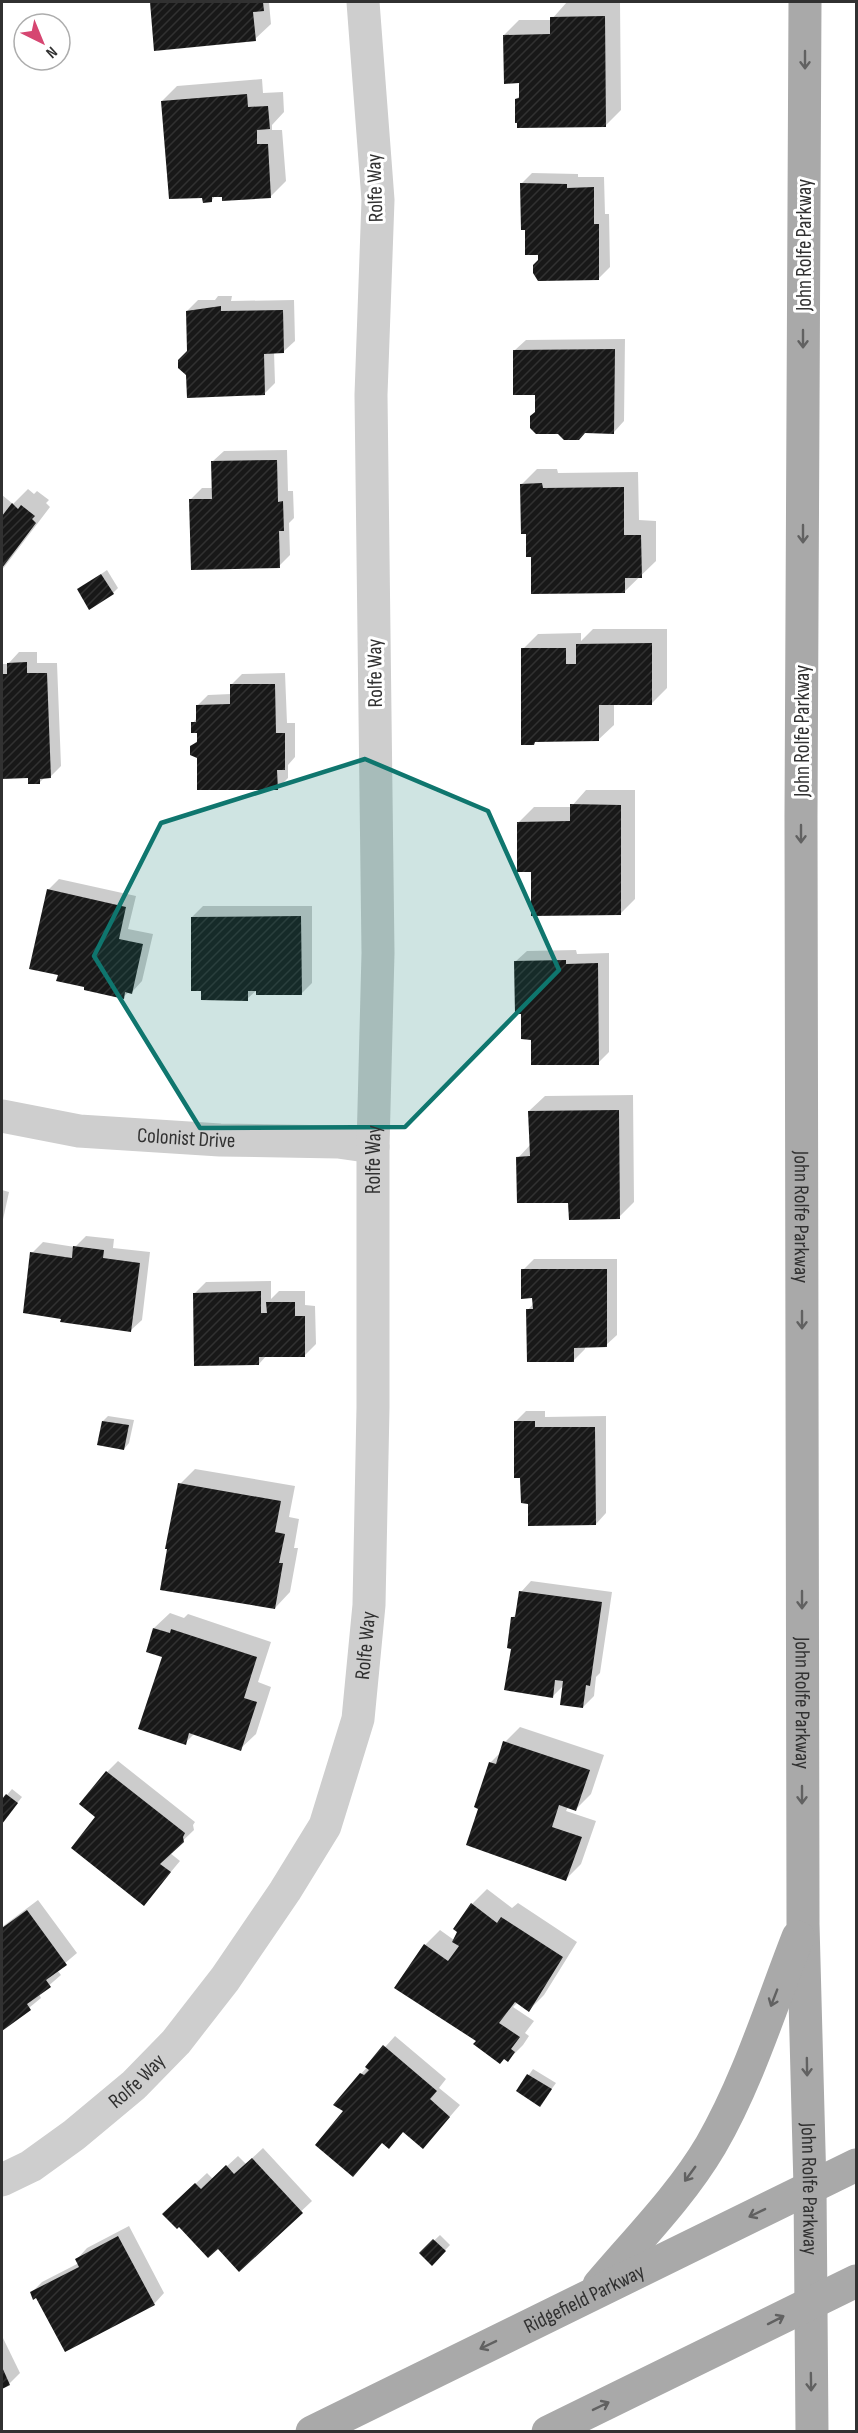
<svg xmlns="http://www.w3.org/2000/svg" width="858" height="2433" font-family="'Sofia Sans Condensed',sans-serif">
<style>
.shadow{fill:#0003}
.building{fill:url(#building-hatch)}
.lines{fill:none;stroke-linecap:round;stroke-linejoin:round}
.minor{stroke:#cecece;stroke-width:33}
.major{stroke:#a9a9a9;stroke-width:33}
.oneway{stroke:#616161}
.marked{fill:#0f766e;fill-opacity:0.2;stroke:#0f766e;stroke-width:4.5;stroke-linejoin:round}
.labels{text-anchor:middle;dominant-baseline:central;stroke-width:6;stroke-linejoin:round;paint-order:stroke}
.street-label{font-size:21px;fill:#313131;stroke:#fff}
</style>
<defs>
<pattern id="building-hatch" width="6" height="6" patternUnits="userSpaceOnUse" patternTransform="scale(1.5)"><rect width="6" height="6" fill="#181818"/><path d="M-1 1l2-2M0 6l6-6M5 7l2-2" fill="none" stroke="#313131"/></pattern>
</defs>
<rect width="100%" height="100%" fill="#fff"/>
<g class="shadow">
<path d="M 151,2 L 271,2 L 269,3 L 271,24 L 255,39 L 156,50 Z"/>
<path d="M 567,2 L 620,2 L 621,110 L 606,125 L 516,99 L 521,95 L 520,82 L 504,35 L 519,20 L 551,20 Z"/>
<path d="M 262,79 L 263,93 L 283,92 L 284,112 L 272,125 L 272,130 L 282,130 L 286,181 L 271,196 L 216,195 L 212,200 L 162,101 L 177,86 Z"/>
<path d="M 532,173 L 578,174 L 578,177 L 604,177 L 605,214 L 609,214 L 610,267 L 599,278 L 539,260 L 521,184 Z"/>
<path d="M 218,296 L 232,296 L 231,301 L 294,300 L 295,341 L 284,351 L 274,352 L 275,383 L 264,394 L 188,351 L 187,311 L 198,300 L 215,300 Z"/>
<path d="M 625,339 L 624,421 L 614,432 L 537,412 L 537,393 L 515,350 L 526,340 Z"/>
<path d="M 287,450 L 288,491 L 293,491 L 294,518 L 289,523 L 290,555 L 279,566 L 191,499 L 202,488 L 213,488 L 213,461 L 224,451 Z"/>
<path d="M 537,469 L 557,469 L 558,473 L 638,472 L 639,520 L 656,521 L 656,561 L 624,592 L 532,556 L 522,484 Z"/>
<path d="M 28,489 L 34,494 L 37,491 L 49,500 L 46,503 L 50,507 L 2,570 L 2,495 L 13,504 Z"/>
<path d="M 107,570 L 118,588 L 113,593 L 78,590 Z"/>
<path d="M 593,629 L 667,629 L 667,688 L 652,703 L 614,703 L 614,725 L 598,740 L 523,649 L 538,634 L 581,633 L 581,641 Z"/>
<path d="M 19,652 L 37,652 L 37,663 L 57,663 L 61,766 L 50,777 L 45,777 L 40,782 L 29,777 L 2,777 L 2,664 L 8,664 Z"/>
<path d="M 285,673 L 287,723 L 295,723 L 295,757 L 288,765 L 288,778 L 277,789 L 198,757 L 191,747 L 198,740 L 198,732 L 193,723 L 197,718 L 197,706 L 208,695 L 231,694 L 231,685 L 242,674 Z"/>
<path d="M 586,790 L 635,790 L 635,899 L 620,914 L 532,871 L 519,822 L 534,807 L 571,807 Z"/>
<path d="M 59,879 L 136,896 L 128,929 L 153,934 L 142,981 L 132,992 L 129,992 L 123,997 L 85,986 L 60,974 L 48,890 Z"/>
<path d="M 203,906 L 312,906 L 312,983 L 301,994 L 258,989 L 247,999 L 192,917 Z"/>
<path d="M 576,950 L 577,954 L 609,953 L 609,1052 L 598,1063 L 532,1038 L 523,1013 L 516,961 L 527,951 Z"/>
<path d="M 633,1095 L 634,1202 L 619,1217 L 570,1201 L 518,1158 L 531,1144 L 529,1111 L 545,1096 Z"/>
<path d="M 2,1190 L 9,1192 L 2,1224 Z"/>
<path d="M 86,1236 L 114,1239 L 113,1248 L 150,1252 L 142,1320 L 131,1330 L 62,1317 L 32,1253 L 43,1242 L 75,1247 Z"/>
<path d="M 534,1259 L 617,1259 L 617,1335 L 606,1345 L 585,1346 L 585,1349 L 574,1360 L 528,1310 L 534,1303 L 523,1270 Z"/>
<path d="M 271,1281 L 271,1299 L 279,1291 L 305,1291 L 305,1305 L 315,1306 L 316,1344 L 305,1355 L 267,1355 L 259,1364 L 195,1293 L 206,1282 Z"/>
<path d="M 526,1411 L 545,1411 L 545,1417 L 606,1416 L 606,1513 L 596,1524 L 530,1502 L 515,1422 Z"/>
<path d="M 108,1416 L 134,1420 L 129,1443 L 124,1449 L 103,1421 Z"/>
<path d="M 195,1469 L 295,1486 L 289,1517 L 299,1519 L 294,1548 L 298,1548 L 290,1592 L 275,1608 L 180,1484 Z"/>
<path d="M 531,1581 L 612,1592 L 600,1673 L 596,1677 L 594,1696 L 583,1707 L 564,1685 L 553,1696 L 512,1647 L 513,1617 L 517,1613 L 521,1592 Z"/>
<path d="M 170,1613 L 184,1618 L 188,1614 L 271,1642 L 258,1682 L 271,1687 L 256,1734 L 240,1749 L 194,1734 L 185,1743 L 164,1656 L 148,1651 L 154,1628 Z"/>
<path d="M 520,1727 L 604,1755 L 591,1794 L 576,1809 L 568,1807 L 566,1811 L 596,1821 L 581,1864 L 566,1879 L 480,1809 L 490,1763 L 502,1751 L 505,1742 Z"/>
<path d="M 118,1761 L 195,1822 L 193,1825 L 194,1830 L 170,1853 L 180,1861 L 144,1904 L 97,1817 L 107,1772 Z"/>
<path d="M 12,1789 L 22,1797 L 2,1822 L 2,1801 Z"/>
<path d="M 487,1889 L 512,1908 L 518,1903 L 577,1942 L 544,1995 L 529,2010 L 518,2002 L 513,2007 L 534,2021 L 525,2033 L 529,2036 L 523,2045 L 508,2060 L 478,2041 L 425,1945 L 440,1930 L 454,1940 L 472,1904 Z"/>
<path d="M 38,1900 L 77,1953 L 57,1970 L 61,1975 L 39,1994 L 41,1998 L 2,2030 L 2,1927 Z"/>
<path d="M 395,2036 L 446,2079 L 439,2088 L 460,2105 L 433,2136 L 404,2131 L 346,2110 L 361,2074 Z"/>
<path d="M 533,2069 L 556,2083 L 540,2105 L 518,2091 Z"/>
<path d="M 263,2148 L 312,2201 L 239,2270 L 175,2203 L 207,2173 L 213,2179 L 238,2156 L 246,2164 Z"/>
<path d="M 129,2226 L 164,2293 L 154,2304 L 37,2296 L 31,2293 L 42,2282 L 79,2263 L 77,2259 L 87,2248 Z"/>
<path d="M 440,2235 L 450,2245 L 432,2264 L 421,2253 Z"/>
<path d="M 2,2336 L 20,2373 L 10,2383 L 2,2388 Z"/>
</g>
<g class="building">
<path d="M 150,2 L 263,2 L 264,11 L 253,12 L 256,41 L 154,51 Z"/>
<path d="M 605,16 L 606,127 L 517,128 L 517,123 L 515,123 L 515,99 L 519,98 L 519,83 L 504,84 L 503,35 L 550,34 L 550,17 Z"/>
<path d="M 247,94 L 248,107 L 268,106 L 270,129 L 257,130 L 257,144 L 268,144 L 271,198 L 222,201 L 222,197 L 212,197 L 212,202 L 203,203 L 202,198 L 169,199 L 161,101 Z"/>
<path d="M 520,183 L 567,184 L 567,188 L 594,187 L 594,224 L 599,224 L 599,280 L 538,281 L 533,273 L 533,265 L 538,260 L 538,255 L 525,255 L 525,230 L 521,230 Z"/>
<path d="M 221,306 L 221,311 L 283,310 L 284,353 L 264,354 L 265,395 L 187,398 L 186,375 L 178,368 L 178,360 L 187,351 L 186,311 Z"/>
<path d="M 615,349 L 614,434 L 585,433 L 579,440 L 564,440 L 558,434 L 536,434 L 530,428 L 530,416 L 535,412 L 535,395 L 513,395 L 513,350 Z"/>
<path d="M 277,460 L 278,502 L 283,501 L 284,531 L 279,531 L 280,568 L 191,570 L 189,499 L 212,499 L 211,461 Z"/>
<path d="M 542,483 L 543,488 L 624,487 L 624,535 L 641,535 L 642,578 L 625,578 L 625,593 L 531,594 L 531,557 L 526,557 L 526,534 L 521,534 L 520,484 Z"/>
<path d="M 12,503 L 18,509 L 21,505 L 35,516 L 32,519 L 36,523 L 2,568 L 2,516 Z"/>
<path d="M 101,574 L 114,594 L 89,610 L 77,589 Z"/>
<path d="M 652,643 L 652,705 L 599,705 L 599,741 L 535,742 L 534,745 L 521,745 L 521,648 L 566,648 L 566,664 L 576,664 L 576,644 Z"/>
<path d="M 27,662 L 27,673 L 47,673 L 51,778 L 40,779 L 40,784 L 28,784 L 28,778 L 2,779 L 2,674 L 7,674 L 7,663 Z"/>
<path d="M 230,684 L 275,684 L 276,733 L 285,733 L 285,770 L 277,770 L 278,790 L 197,790 L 197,758 L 190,755 L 190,746 L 197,742 L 197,733 L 191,733 L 191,722 L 196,722 L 196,705 L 230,704 Z"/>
<path d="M 570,804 L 621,805 L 621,915 L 531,916 L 531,872 L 517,872 L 517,822 L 570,821 Z"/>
<path d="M 47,889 L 126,907 L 119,939 L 143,944 L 132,994 L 125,992 L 124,999 L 84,990 L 84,987 L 56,981 L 58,975 L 29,969 Z"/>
<path d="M 301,916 L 302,995 L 256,995 L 256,991 L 248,991 L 248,1001 L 201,1000 L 201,991 L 191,991 L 191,917 Z"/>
<path d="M 566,960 L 566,964 L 598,963 L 599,1065 L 531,1065 L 531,1040 L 521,1039 L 521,1014 L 515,1014 L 514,961 Z"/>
<path d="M 619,1110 L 620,1219 L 569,1220 L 568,1203 L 517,1203 L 516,1157 L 530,1156 L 528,1111 Z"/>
<path d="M 73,1246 L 104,1250 L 103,1258 L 140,1263 L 131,1332 L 60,1322 L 61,1319 L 23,1313 L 30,1252 L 72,1258 Z"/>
<path d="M 521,1269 L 607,1269 L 607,1347 L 574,1348 L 574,1362 L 527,1362 L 526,1309 L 533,1309 L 532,1298 L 521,1299 Z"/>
<path d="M 261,1291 L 261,1313 L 267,1313 L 266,1302 L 295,1302 L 295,1316 L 305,1316 L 305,1357 L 259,1357 L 259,1365 L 194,1366 L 193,1293 Z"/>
<path d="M 102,1421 L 129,1425 L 124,1450 L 97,1445 Z"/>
<path d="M 514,1421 L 535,1421 L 535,1427 L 595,1427 L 596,1525 L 528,1526 L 528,1504 L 521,1503 L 520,1478 L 514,1478 Z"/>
<path d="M 178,1483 L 281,1501 L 275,1532 L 285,1534 L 279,1563 L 283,1563 L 275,1609 L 160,1590 L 167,1549 L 165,1549 Z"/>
<path d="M 519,1591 L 602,1602 L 590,1686 L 586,1685 L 583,1708 L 560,1705 L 563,1681 L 555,1680 L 553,1698 L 504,1690 L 511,1649 L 507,1648 L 511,1617 L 515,1617 Z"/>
<path d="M 153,1628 L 170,1633 L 171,1629 L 257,1657 L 244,1698 L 257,1702 L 241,1751 L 189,1733 L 186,1745 L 138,1729 L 162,1657 L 146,1652 Z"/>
<path d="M 503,1741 L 590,1770 L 576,1811 L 559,1805 L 552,1827 L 582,1837 L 566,1881 L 466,1845 L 478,1809 L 474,1807 L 489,1762 L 496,1764 Z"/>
<path d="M 106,1771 L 185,1833 L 183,1837 L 184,1842 L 160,1864 L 171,1872 L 144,1906 L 71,1848 L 95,1817 L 79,1804 Z"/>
<path d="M 6,1794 L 18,1803 L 2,1824 L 2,1799 Z"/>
<path d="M 471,1903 L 497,1923 L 501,1917 L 563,1957 L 529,2012 L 515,2002 L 499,2023 L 520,2037 L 511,2049 L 515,2052 L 508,2062 L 504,2059 L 500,2064 L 473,2044 L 476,2041 L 394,1988 L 424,1944 L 448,1961 L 459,1946 L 452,1942 L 457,1932 L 453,1929 Z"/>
<path d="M 27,1910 L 67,1965 L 46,1980 L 51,1987 L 27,2004 L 31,2010 L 2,2031 L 2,1928 Z"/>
<path d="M 383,2045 L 437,2091 L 430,2099 L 450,2117 L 423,2149 L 403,2132 L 389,2149 L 382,2143 L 353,2177 L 315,2145 L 343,2111 L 333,2105 L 360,2073 L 364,2075 L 369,2070 L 365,2067 Z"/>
<path d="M 527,2074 L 552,2089 L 540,2107 L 516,2091 Z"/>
<path d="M 252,2158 L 303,2213 L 239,2272 L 218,2249 L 208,2258 L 179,2227 L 177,2229 L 162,2214 L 195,2183 L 201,2189 L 226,2165 L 234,2174 Z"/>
<path d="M 118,2236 L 155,2305 L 65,2352 L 36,2298 L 33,2300 L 30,2292 L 79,2267 L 75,2259 Z"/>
<path d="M 433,2239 L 446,2251 L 432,2266 L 419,2253 Z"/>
<path d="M 2,2367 L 10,2385 L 2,2389 Z"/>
</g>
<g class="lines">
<g class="minor">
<path id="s1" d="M 2,1116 L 79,1131 L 220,1140 L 338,1142 L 373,1147"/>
<path id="s2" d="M 2,2180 L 31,2166 L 74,2135 L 134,2085 L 176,2042 L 225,1979 L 285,1891 L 325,1826 L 358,1719 L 369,1605 L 373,1407 L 373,1147 L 378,953 L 371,395 L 378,200 L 363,2"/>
</g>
<g class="major">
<path id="s3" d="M 805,2 L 801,817 L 803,1924 L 810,2187 L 812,2432"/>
<path d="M 599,2285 C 637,2240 681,2196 711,2145 C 748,2081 771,2006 798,1937"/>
<path id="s4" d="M 312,2432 L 856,2165"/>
<path d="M 548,2432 L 856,2281"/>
</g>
</g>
<defs><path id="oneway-shaft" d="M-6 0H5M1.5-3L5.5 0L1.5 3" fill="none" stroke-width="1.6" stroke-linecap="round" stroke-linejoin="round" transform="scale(1.5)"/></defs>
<g class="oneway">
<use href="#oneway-shaft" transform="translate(805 60) rotate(90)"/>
<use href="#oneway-shaft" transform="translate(803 339) rotate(90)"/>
<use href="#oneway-shaft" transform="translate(803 534) rotate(90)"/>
<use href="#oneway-shaft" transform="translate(801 834) rotate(90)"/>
<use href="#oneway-shaft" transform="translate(802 1320) rotate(90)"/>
<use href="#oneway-shaft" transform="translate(802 1600) rotate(90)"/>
<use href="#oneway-shaft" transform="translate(802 1795) rotate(90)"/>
<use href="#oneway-shaft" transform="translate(774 1998) rotate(111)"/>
<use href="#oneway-shaft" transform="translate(807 2067) rotate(89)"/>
<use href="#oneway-shaft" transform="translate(690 2174) rotate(126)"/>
<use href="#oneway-shaft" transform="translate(757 2213) rotate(154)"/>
<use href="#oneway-shaft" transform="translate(776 2320) rotate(-27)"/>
<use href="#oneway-shaft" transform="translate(488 2345) rotate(154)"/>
<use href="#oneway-shaft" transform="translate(811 2382) rotate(89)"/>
<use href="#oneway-shaft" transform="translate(601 2406) rotate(-26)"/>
</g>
<path class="marked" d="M 365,759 L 488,811 L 559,970 L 405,1127 L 200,1128 L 94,956 L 161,823 Z"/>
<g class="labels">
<g class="street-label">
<text transform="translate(375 188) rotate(-92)">Rolfe Way</text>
<text transform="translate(804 245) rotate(-90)">John Rolfe Parkway</text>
<text transform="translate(375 673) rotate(-91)">Rolfe Way</text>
<text transform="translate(802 731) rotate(-90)">John Rolfe Parkway</text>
<text stroke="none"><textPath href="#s1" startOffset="186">Colonist Drive</textPath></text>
<text stroke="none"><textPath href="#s2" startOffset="1158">Rolfe Way</textPath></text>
<text stroke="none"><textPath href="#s3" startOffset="1215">John Rolfe Parkway</textPath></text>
<text stroke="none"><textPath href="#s2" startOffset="672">Rolfe Way</textPath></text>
<text stroke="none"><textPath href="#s3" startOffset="1701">John Rolfe Parkway</textPath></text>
<text stroke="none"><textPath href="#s2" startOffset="168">Rolfe Way</textPath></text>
<text stroke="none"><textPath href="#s3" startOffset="2187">John Rolfe Parkway</textPath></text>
<text stroke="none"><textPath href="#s4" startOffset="303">Ridgefield Parkway</textPath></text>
</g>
</g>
<rect width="858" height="2433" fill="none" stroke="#313131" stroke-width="6"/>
<g transform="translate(42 42) rotate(137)"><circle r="28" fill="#ffffff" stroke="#adadad" stroke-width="1.5"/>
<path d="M0-4.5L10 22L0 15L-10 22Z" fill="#d64671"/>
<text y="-9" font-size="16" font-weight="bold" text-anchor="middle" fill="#313131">N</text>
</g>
</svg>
